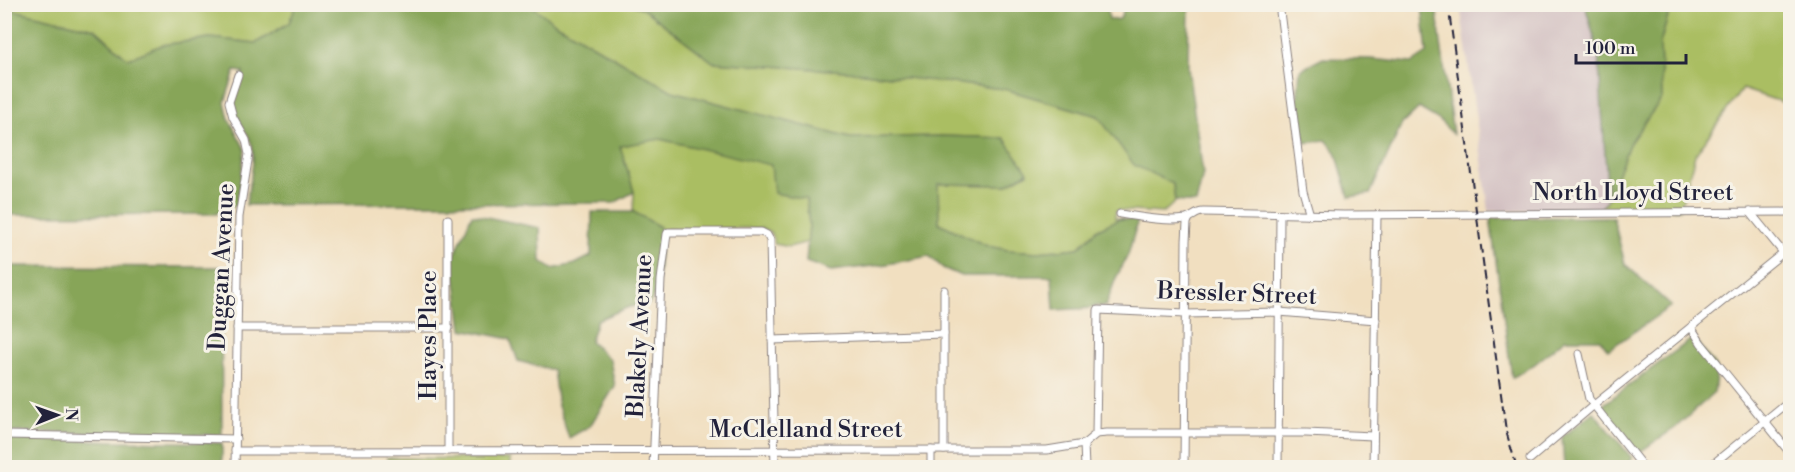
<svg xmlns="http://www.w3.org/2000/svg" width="1795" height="472" font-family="'Libre Bodoni',serif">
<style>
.industrial{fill:#d2bfc1}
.green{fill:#aabe62;stroke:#66704e;stroke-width:1.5}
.forest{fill:#87a558;stroke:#54644a;stroke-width:1.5}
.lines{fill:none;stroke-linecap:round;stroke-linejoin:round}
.street-casing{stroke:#8a807e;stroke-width:9}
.street{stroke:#fff;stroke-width:7}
.rail{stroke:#22223b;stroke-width:2;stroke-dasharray:9 4.5;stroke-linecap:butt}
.labels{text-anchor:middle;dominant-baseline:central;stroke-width:6;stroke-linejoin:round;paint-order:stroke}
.street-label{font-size:24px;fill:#22223b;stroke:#f7f3e8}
</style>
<rect width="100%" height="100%" fill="#f7f3e8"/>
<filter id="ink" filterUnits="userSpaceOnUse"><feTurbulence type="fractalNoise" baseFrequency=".0167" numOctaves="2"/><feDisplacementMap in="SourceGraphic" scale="12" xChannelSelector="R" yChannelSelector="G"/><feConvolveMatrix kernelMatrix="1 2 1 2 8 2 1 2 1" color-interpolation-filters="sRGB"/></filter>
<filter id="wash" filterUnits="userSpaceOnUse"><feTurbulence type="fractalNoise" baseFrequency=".008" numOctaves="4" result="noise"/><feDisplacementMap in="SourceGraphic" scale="24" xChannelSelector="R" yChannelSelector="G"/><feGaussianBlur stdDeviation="1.35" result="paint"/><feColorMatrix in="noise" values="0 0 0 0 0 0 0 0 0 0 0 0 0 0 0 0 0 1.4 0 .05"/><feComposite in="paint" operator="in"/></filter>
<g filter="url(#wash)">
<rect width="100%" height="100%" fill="#f1dfc0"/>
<path class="industrial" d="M 1460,5 L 1585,5 L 1598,51 L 1603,101 L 1608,199 L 1600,210 L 1489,211 Z"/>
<g class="green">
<path d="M 5,4 L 296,5 L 289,23 L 256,43 L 209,38 L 162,45 L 128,59 L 95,29 L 5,8 Z"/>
<path d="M 529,5 L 633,5 L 642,8 L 713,62 L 847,71 L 1004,89 L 1098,116 L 1117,139 L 1125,153 L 1173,184 L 1175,202 L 1163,213 L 1116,210 L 1115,218 L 1123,218 L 1098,229 L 1078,248 L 1038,252 L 1008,250 L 987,246 L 939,223 L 938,184 L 1006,185 L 1028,173 L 1004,138 L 941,136 L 850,138 L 672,91 L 555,23 Z"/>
<path d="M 1680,5 L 1790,5 L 1790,105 L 1742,89 L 1695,155 L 1680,209 L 1600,210 L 1608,199 L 1629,144 L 1662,98 L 1660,44 L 1669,13 Z"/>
<path d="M 660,139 L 771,164 L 806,199 L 809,224 L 808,242 L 789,247 L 774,244 C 774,236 769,230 761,228 L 668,229 L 663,232 L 661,238 L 660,227 L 633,212 L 634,192 L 620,146 Z"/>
<path d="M 387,458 L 510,459 L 510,467 L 387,467 Z"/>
</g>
<g class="forest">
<path d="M 529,4 L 555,23 L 672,91 L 850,138 L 941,136 L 1004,138 L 1028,172 L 1006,185 L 938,184 L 939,223 L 987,246 L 1008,250 L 1038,252 L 1078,248 L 1098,229 L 1119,219 L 1138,220 L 1128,255 L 1115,280 L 1106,306 L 1094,306 L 1094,308 L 1054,310 L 1052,276 L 961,276 L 943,268 L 929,256 L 882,265 L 831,271 L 806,262 L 809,224 L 806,199 L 774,193 L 771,165 L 660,139 L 620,146 L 634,192 L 614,203 L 246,205 C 248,189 256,161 252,145 C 248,130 234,119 233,103 C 233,92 241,83 243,72 L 235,71 L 225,102 L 229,119 L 245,149 L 237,205 L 216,214 L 5,215 L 5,8 L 95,29 L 128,59 L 162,45 L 210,38 L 256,43 L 289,23 L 296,5 Z"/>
<path d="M 1107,5 L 1109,20 L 1120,19 L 1125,5 L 1189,5 L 1188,68 L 1203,174 L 1196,203 L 1175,201 L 1173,184 L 1134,165 L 1098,116 L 1004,89 L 847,71 L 713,62 L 642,8 L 633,5 Z"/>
<path d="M 1422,5 L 1436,5 L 1453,134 L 1439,120 L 1419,108 L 1402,124 L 1370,194 L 1349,197 L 1336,152 L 1326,140 L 1305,143 L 1297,103 L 1300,70 L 1323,58 L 1370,59 L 1412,63 L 1427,53 Z"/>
<path d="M 1585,5 L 1680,5 L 1669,13 L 1660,43 L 1662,98 L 1629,144 L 1608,199 L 1598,51 Z"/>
<path d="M 592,212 L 634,212 L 660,227 L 661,238 L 657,290 L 649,304 L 629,307 L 597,320 L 590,341 L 610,360 L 615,386 L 590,426 L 569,438 L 558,406 L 553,370 L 518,361 L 510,339 L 462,329 L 453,259 L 472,214 L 540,228 L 541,261 L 552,269 L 575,264 L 591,256 Z"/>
<path d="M 1613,217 L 1625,264 L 1671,306 L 1608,350 L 1600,339 L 1565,339 L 1535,364 L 1512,378 L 1490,218 Z"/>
<path d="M 5,266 L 221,267 L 222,435 L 5,432 Z"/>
<path d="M 1693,338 L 1717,368 L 1714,393 L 1675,428 L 1638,453 L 1600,407 Z"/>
<path d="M 1594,412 L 1632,458 L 1624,467 L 1564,467 L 1562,437 Z"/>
<path d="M 5,439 L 222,443 L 222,467 L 5,467 Z"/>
</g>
</g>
<g filter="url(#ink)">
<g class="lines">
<defs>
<g id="street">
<path d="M 1279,4 L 1303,191 L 1310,215"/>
<path d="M 1750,212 L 1790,261"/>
<path d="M 1120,214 C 1141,217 1164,222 1186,219 C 1192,218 1196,212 1203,212 L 1344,215 L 1790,212"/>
<path d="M 1691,327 L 1701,343 L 1790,453"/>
<path d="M 237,328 L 449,328"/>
<path d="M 772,340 L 944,334"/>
<path d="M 1579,354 L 1589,399 L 1644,468"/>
<path d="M 1096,434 L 1098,310 L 1186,314 L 1279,312 L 1376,320"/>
<path d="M 4,435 L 236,439"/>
<path d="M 1084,444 L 1085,468"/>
<path d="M 931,450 L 931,468"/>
<path d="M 944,450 L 944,290"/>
<path d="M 235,451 L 1047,450 L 1084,444 L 1096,434 L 1107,433 L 1306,433 L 1373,436"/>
<path d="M 448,451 L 448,219"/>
<path d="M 1530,459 L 1594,405 L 1784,252"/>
<path d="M 235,468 L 239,217 L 249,154 L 246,140 L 233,117 L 229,102 L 238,75"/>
<path d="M 653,468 L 661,280 L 667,234 L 668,232 L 761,232 L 767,235 L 770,240 L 775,468"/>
<path d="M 1184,468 L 1186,241 L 1187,223 L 1189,218"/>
<path d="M 1278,468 L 1280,214"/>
<path d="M 1373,468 L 1377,215"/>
<path d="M 1708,468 L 1790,401"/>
</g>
</defs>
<use href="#street" class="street-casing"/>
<use href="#street" class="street"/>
<path class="rail" d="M 1448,4 L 1506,431 L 1517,468"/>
</g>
</g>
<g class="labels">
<g class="street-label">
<text x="1633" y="193">North Lloyd Street</text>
<text transform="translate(222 267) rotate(-87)">Duggan Avenue</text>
<text transform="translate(1237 294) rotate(2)">Bressler Street</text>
<text transform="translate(429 335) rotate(-90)">Hayes Place</text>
<text transform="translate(640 336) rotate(-87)">Blakely Avenue</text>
<text x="806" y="430">McClelland Street</text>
</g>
</g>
<rect width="1795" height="472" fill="none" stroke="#f7f3e8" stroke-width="24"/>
<g transform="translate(57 415) rotate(89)" stroke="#f7f3e8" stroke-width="4.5" paint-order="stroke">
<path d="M0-4.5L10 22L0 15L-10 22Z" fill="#22223b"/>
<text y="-9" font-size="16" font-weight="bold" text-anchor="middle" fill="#22223b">N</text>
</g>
<path d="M1576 54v9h110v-9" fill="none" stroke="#22223b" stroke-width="3"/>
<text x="1585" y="54" font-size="18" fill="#22223b" stroke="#f7f3e8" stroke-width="4.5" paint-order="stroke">100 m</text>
</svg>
